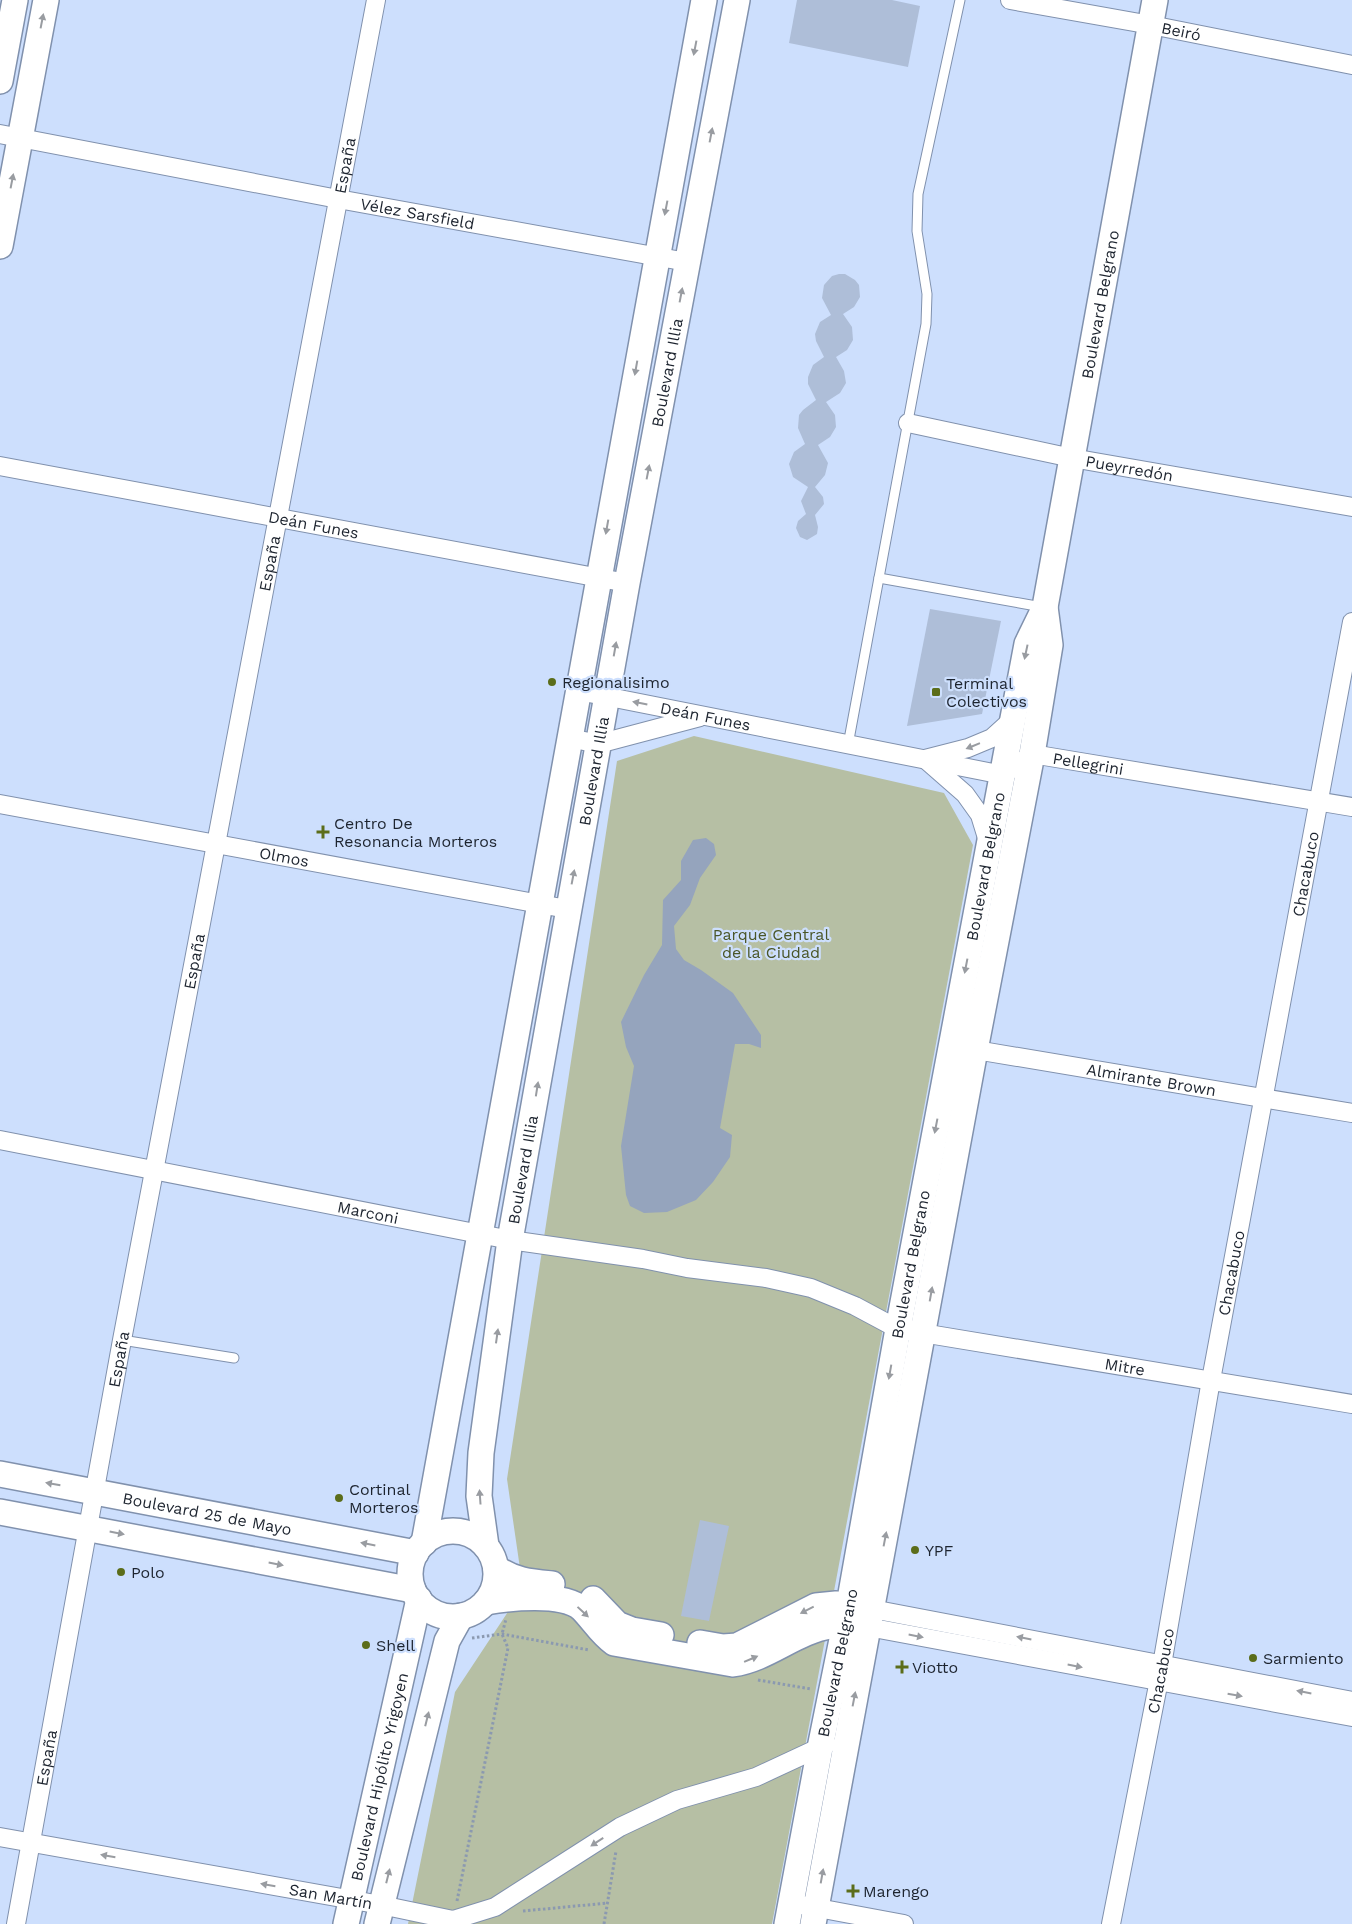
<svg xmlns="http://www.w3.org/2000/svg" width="1352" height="1924" font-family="'Work Sans',sans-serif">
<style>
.green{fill:#b6bfa4}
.water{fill:#95a4bd}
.building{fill:#aebed8}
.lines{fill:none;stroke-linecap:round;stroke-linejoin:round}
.lane-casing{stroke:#8091ad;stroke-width:11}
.street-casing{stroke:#8091ad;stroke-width:20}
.secondary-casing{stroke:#8091ad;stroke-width:28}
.path{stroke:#8b99b0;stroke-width:3;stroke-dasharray:2.5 2.5;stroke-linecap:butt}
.lane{stroke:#fff;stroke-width:9}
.street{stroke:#fff;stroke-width:18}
.secondary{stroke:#fff;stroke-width:25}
.oneway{fill:#999ca1}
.poi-dot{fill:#5b6d1a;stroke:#cddffd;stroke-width:2}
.labels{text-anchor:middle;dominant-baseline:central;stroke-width:4.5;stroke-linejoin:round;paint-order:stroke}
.street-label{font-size:16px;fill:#1d242f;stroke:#cddffd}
.poi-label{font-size:16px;fill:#1d242f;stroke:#cddffd;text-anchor:start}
.park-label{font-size:16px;fill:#4a5627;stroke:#cddffd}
</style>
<rect width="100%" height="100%" fill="#cddffd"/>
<path class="green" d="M 694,736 L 944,793 L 973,845 L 772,1924 L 408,1924 L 455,1692 L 523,1589 L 507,1479 L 617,761 Z"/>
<path class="water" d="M 706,838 L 714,844 L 716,855 L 700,878 L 690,905 L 674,926 L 676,949 L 684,960 L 701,970 L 733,993 L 761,1035 L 761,1048 L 749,1044 L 735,1044 L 720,1128 L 732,1135 L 730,1157 L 713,1182 L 696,1200 L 667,1212 L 644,1213 L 630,1206 L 626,1195 L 621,1146 L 634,1066 L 626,1047 L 621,1022 L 644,975 L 662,945 L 663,900 L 681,880 L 681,861 L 693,840 Z"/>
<g class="building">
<path d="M 797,0 L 892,0 L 920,6 L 908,67 L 789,43 Z"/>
<path d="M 839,274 L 845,274 L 855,280 L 859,285 L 860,297 L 854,307 L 843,314 L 852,327 L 853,340 L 847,350 L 836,357 L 844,371 L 846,383 L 840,393 L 826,402 L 835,415 L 836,427 L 830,437 L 818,445 L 828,463 L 825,475 L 815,487 L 823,497 L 824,504 L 815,515 L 818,527 L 817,534 L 807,540 L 800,537 L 796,528 L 798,521 L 806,514 L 801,501 L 808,487 L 793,477 L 789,464 L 794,452 L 805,444 L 798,428 L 799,415 L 803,410 L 816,400 L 808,384 L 808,377 L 813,365 L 824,357 L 816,341 L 815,334 L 820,322 L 831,315 L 822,298 L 824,285 L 832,276 Z"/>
<path d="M 930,609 L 1001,621 L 982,714 L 907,726 Z"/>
<path d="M 700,1520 L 729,1526 L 709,1621 L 681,1616 Z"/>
</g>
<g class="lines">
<defs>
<g id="lane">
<path d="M 879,578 L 1042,607"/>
<path d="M 848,745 L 926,324 L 927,294 L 917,231 L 918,194 L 960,0"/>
<path d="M 122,1340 L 234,1358"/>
</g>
<g id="street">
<path id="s1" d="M 1010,0 L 1151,25 L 1352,65"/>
<path id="s2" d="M 0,134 L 338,199 L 687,262"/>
<path id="s3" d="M 908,423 L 1072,458 L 1352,507"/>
<path id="s4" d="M 0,466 L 627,583"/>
<path id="s5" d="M 579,691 L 1003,775 L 1032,754 L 1352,807"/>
<path d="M 570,738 L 598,744 L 700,717"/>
<path id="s6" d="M 0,804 L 567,909"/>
<path d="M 988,841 L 980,815 L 965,794 L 925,759 L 968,748 L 992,738 L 1013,719"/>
<path id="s7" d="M 964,1048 L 1352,1113"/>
<path id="s8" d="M 0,1140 L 510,1240 L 643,1259 L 687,1268 L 766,1278 L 811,1288 L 855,1306 L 898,1329 L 1352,1404"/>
<path d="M 872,1609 L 1352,1701"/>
<path d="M 868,1627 L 1352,1717"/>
<path id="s9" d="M 0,1837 L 381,1905 L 453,1920 L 495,1907 L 620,1827 L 677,1800 L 756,1777 L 827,1744"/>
<path d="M 791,1903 L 904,1924"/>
<path id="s10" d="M 16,1924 L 122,1340 L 376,0"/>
<path id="s11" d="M 1111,1924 L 1162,1665 L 1211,1380 L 1352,622"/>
</g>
<g id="secondary">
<path d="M 0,81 L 15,0"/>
<path d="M 0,246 L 46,0"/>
<path id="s12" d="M 0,1474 L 416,1553"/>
<path d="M 0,1512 L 413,1590"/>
<circle cx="453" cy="1574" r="43"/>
<path d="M 424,1543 L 704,0"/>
<path id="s13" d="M 486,1546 L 479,1496 L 481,1453 L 510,1240 L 627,583 L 737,0"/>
<path d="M 496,1568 C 515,1581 530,1582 552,1584"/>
<path d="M 593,1599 L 617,1624 L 632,1630 L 661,1635"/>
<path d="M 486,1602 C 509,1598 563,1592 582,1609 C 593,1620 601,1634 614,1643 L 733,1664 C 768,1659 796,1631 831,1626 C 840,1625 850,1626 859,1627"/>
<path d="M 700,1643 L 723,1647 L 737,1646 L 816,1606 L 836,1604 L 865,1608"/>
<path id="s14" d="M 346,1924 L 419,1599"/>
<path d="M 377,1924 L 447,1641 L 461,1616"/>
<path id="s15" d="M 787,1924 L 820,1748 L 849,1605 L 898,1329 L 1027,644 L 1045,607 L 1155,0"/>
<path d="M 813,1924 L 975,1050 L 1032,754 L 1050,645 L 1045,607"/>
</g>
</defs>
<use href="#lane" class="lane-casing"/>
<use href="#street" class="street-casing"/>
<use href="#secondary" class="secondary-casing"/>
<g class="path">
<path d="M 472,1638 L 502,1634 L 589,1650"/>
<path d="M 758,1680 L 811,1689"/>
<path d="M 457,1901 L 508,1648 L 502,1634 L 506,1619"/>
<path d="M 523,1911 L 608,1903"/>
<path d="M 604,1924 L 616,1851"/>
</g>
<use href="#lane" class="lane"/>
<use href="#street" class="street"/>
<use href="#secondary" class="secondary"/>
</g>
<defs><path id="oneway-solid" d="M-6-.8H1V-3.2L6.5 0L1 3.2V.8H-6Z" transform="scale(1.25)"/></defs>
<g class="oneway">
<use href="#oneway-solid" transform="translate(42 21) rotate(-79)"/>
<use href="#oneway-solid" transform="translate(695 48) rotate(101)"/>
<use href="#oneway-solid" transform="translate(711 135) rotate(-79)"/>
<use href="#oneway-solid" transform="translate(12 181) rotate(-79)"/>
<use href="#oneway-solid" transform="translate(666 208) rotate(101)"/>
<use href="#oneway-solid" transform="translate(681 295) rotate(-79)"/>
<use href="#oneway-solid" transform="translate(636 368) rotate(100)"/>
<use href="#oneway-solid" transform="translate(648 472) rotate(-79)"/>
<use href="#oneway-solid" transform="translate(607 527) rotate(100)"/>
<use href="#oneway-solid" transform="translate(615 649) rotate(-80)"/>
<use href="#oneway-solid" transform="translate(1026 652) rotate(102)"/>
<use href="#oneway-solid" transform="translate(640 703) rotate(-169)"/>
<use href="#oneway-solid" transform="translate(973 746) rotate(158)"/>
<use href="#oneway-solid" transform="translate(573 877) rotate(-79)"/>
<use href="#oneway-solid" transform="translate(966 966) rotate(101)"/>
<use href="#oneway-solid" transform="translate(537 1089) rotate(-81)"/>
<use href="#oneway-solid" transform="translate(936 1126) rotate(101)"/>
<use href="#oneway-solid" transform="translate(931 1294) rotate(-80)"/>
<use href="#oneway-solid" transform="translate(497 1336) rotate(-82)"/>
<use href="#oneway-solid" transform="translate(890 1372) rotate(100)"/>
<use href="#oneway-solid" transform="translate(53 1484) rotate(-170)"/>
<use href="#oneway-solid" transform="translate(480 1497) rotate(-94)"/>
<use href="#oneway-solid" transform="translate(117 1533) rotate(11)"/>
<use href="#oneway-solid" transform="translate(885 1539) rotate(-79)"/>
<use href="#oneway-solid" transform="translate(368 1544) rotate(-169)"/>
<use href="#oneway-solid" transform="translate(276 1564) rotate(11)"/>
<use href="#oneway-solid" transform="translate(807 1610) rotate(153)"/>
<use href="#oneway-solid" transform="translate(583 1612) rotate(43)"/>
<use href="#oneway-solid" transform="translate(916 1636) rotate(11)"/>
<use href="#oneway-solid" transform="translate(1024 1638) rotate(-169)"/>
<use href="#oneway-solid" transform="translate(751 1659) rotate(-23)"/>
<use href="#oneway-solid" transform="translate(1075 1666) rotate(11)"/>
<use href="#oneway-solid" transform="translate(1304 1692) rotate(-169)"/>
<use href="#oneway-solid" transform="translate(1235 1695) rotate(10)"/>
<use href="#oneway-solid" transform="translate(854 1699) rotate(-79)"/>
<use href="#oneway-solid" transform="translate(427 1719) rotate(-76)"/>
<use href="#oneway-solid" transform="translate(597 1842) rotate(147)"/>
<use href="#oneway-solid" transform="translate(108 1856) rotate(-170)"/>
<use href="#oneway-solid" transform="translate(388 1876) rotate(-76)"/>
<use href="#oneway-solid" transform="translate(822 1876) rotate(-80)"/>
<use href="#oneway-solid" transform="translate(268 1885) rotate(-170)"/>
</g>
<g class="poi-dot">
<circle cx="552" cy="682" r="5"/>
<rect x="931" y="687" width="10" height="10" rx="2.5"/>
<path d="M320.5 824.5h5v5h5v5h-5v5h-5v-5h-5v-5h5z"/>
<circle cx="339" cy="1498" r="5"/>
<circle cx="915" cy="1550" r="5"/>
<circle cx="121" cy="1572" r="5"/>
<circle cx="366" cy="1645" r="5"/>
<circle cx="1253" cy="1658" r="5"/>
<path d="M899.5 1659.5h5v5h5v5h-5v5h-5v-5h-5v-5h5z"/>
<path d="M850.5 1883.5h5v5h5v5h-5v5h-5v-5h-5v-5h5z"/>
</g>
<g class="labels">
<g class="street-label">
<text stroke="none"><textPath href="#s1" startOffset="174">Beiró</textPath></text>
<text stroke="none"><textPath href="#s10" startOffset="1789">España</textPath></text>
<text stroke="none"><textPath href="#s2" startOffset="425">Vélez Sarsfield</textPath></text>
<text stroke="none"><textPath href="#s15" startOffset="1651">Boulevard Belgrano</textPath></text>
<text stroke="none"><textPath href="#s13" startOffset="1190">Boulevard Illia</textPath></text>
<text stroke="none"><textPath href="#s3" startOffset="226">Pueyrredón</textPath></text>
<text stroke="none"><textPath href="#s4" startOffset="319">Deán Funes</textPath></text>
<text stroke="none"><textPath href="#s10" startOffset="1384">España</textPath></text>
<text stroke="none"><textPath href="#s5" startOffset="129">Deán Funes</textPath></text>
<text stroke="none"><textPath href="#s5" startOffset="525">Pellegrini</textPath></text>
<text stroke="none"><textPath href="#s13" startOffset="785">Boulevard Illia</textPath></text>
<text stroke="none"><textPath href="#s6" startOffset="289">Olmos</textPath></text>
<text stroke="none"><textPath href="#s15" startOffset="1076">Boulevard Belgrano</textPath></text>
<text stroke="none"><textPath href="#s11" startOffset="1068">Chacabuco</textPath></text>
<text stroke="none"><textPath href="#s10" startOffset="979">España</textPath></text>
<text stroke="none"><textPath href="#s7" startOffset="190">Almirante Brown</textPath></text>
<text stroke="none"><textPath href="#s13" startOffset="380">Boulevard Illia</textPath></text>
<text stroke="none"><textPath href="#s8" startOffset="375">Marconi</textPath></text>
<text stroke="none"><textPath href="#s15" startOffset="671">Boulevard Belgrano</textPath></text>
<text stroke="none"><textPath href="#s11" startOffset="662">Chacabuco</textPath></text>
<text stroke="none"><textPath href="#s10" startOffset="574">España</textPath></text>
<text stroke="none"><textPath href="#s8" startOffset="1151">Mitre</textPath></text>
<text stroke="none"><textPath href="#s12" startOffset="211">Boulevard 25 de Mayo</textPath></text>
<text stroke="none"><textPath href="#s15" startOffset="266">Boulevard Belgrano</textPath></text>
<text stroke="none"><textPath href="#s11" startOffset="258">Chacabuco</textPath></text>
<text stroke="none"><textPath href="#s10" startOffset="169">España</textPath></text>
<text stroke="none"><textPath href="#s14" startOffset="151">Boulevard Hipólito Yrigoyen</textPath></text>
<text stroke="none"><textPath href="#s9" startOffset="336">San Martín</textPath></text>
</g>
<g class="poi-label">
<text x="562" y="682">Regionalisimo</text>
<text x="946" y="683">Terminal<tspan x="946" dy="18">Colectivos</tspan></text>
<text x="334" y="823">Centro De<tspan x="334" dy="18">Resonancia Morteros</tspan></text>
<text x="349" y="1489">Cortinal<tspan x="349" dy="18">Morteros</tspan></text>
<text x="925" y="1550">YPF</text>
<text x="131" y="1572">Polo</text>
<text x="376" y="1645">Shell</text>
<text x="1263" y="1658">Sarmiento</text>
<text x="912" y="1667">Viotto</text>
<text x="863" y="1891">Marengo</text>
</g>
<g class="park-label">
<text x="771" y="934">Parque Central<tspan x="771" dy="18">de la Ciudad</tspan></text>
</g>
</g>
</svg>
